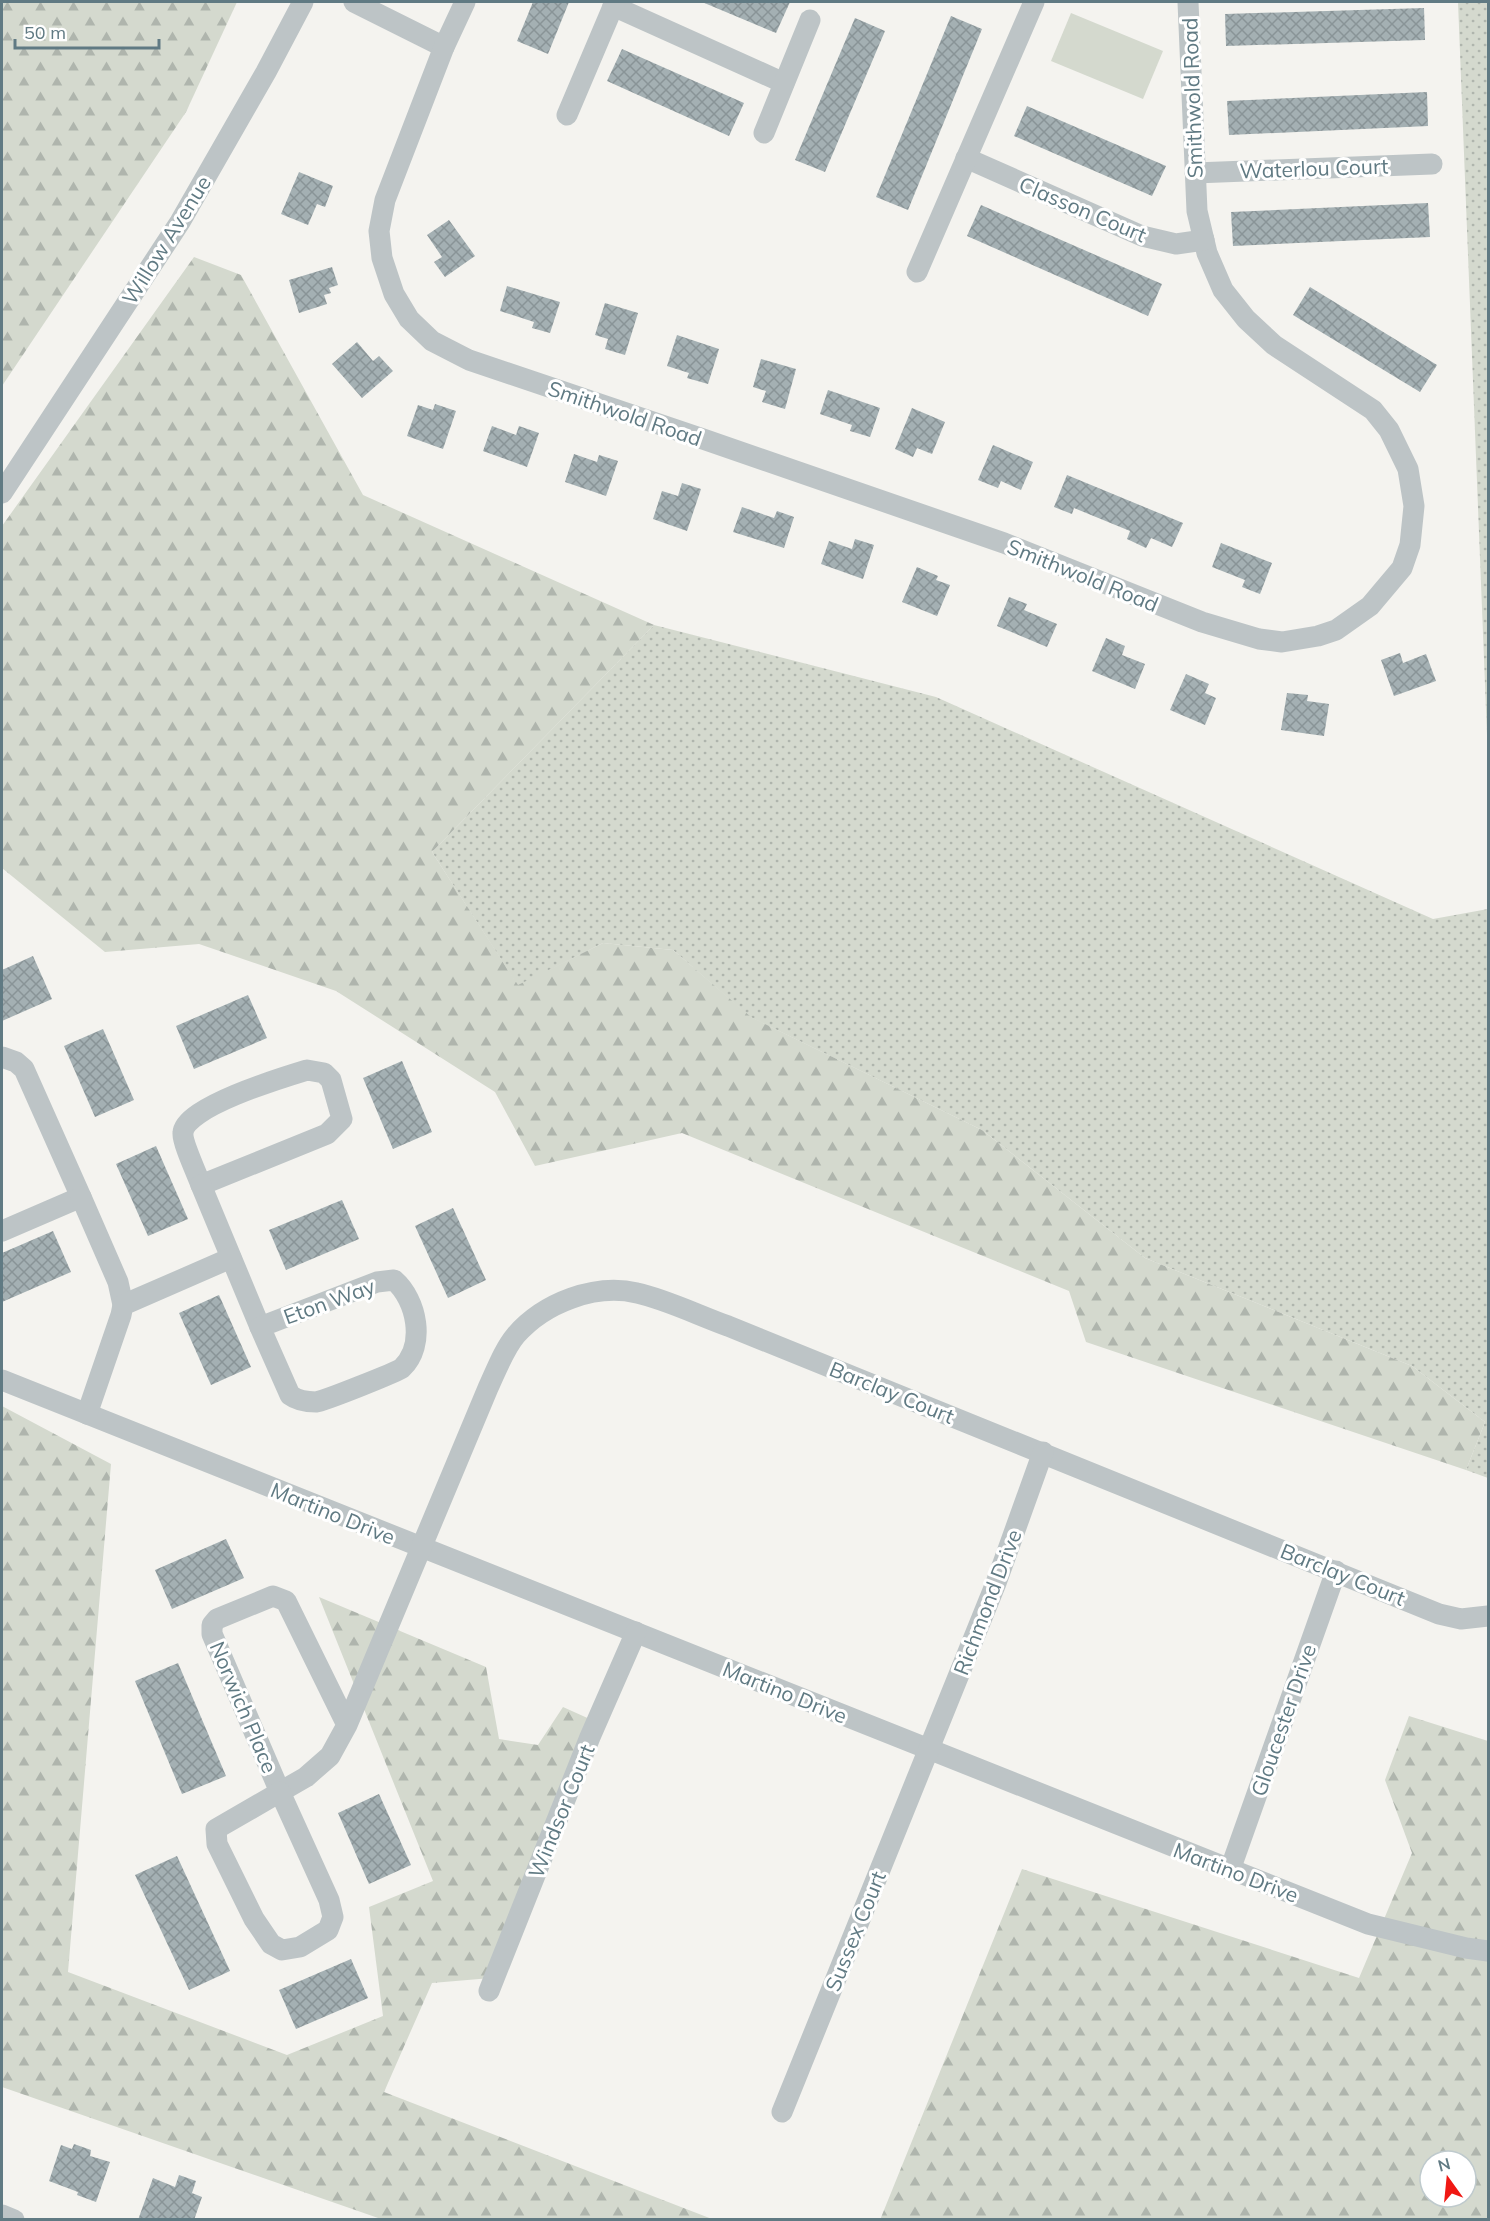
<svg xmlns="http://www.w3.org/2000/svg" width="1490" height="2221" font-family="Mulish,sans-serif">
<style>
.grass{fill:url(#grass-dots)}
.forest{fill:url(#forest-firs);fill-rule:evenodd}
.pitch{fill:#d4d9ce}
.building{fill:url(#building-cross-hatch)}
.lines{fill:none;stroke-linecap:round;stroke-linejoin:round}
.street{stroke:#bdc4c6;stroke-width:21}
.labels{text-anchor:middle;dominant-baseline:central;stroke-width:6;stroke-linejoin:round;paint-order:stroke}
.street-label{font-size:21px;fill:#607a83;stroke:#fff}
</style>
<defs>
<pattern id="grass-dots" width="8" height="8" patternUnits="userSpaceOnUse" patternTransform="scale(1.5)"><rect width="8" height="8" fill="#d4d9ce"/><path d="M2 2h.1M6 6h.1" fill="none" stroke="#afb5ad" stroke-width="1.8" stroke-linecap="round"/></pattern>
<pattern id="forest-firs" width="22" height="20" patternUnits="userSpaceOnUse" patternTransform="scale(1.5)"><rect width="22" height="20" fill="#d4d9ce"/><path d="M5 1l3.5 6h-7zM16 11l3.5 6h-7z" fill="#afb5ad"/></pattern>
<pattern id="building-cross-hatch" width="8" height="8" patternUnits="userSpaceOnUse" patternTransform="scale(1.5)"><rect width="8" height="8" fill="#a4b0b3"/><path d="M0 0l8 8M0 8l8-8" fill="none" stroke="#899497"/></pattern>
</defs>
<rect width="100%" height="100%" fill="#f4f3ef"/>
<g class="grass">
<path d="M 1458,2 L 1488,2 L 1488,760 Z"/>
<path d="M 654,625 L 936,697 L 1433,919 L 1488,909 L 1488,1478 L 1466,1470 L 1485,1422 L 1412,1366 L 1145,1258 L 982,1130 L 750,1017 L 673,950 L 603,943 L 518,986 L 432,852 Z"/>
</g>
<g class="forest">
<path d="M 2,2 L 237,2 L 186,112 L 2,386 Z"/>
<path d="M 194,257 L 241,275 L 363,495 L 654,625 L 432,852 L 518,985 L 603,943 L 673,950 L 751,1017 L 982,1130 L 1145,1258 L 1412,1366 L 1485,1422 L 1466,1470 L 1086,1342 L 1069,1291 L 682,1133 L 535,1166 L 495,1092 L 336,991 L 199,944 L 105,952 L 2,868 L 2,526 Z"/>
<path d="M 2,1406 L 111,1464 L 68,1972 L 287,2055 L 383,2016 L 369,1907 L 433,1881 L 319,1597 L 486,1667 L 499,1739 L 538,1745 L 563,1707 L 603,1725 L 503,1977 L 432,1983 L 384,2092 L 712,2219 L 381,2219 L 2,2087 Z"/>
<path d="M 1409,1716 L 1488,1741 L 1488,2219 L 880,2220 L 1022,1869 L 1359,1978 L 1412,1853 L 1385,1780 ZM 1430,2161 L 1466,2161 L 1466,2197 L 1430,2197 Z"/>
</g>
<path class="pitch" d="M 1071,13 L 1163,51 L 1143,99 L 1051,61 Z"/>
<g class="building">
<path d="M 533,2 L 569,2 L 548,54 L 517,41 Z"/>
<path d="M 702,2 L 790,2 L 776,33 Z"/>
<path d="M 1424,8 L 1425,40 L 1226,46 L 1225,14 Z"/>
<path d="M 951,16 L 982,29 L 908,210 L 876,197 Z"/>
<path d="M 855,18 L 885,31 L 825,172 L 795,160 Z"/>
<path d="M 622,49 L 744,103 L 729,136 L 607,81 Z"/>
<path d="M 1427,92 L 1428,126 L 1229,135 L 1227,101 Z"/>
<path d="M 1027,106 L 1166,166 L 1152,196 L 1014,136 Z"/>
<path d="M 299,172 L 333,186 L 325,207 L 317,204 L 308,225 L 281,214 Z"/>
<path d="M 1428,203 L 1430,237 L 1233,246 L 1231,212 Z"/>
<path d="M 981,205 L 1162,284 L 1148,316 L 967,236 Z"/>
<path d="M 449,220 L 475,256 L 445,277 L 434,262 L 442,257 L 427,235 Z"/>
<path d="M 332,267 L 338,285 L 329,288 L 331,293 L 324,295 L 327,304 L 299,313 L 289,280 Z"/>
<path d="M 507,286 L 560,302 L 550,333 L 532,328 L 534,322 L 500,311 Z"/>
<path d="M 1310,287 L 1437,365 L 1420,392 L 1293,315 Z"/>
<path d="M 605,303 L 638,313 L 625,355 L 605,349 L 608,339 L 595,335 Z"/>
<path d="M 677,335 L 719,349 L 708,384 L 687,378 L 689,373 L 667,366 Z"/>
<path d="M 357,342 L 373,361 L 379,356 L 393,371 L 362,398 L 332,364 Z"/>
<path d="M 761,359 L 796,369 L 785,409 L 762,402 L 766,391 L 753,387 Z"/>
<path d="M 828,390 L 880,408 L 870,437 L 850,431 L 852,425 L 820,414 Z"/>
<path d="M 435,404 L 456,411 L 443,449 L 407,436 L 418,405 L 433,410 Z"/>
<path d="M 912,408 L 945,422 L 932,454 L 917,448 L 913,457 L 895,449 Z"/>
<path d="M 492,426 L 516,435 L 519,426 L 539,433 L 527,467 L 483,451 Z"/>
<path d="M 993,445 L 1033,462 L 1021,490 L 1001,481 L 998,488 L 978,480 Z"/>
<path d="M 574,454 L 597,462 L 599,455 L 618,461 L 606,496 L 565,482 Z"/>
<path d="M 1067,475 L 1183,523 L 1172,547 L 1151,538 L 1146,548 L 1127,539 L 1130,531 L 1074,508 L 1072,514 L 1054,507 Z"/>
<path d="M 682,483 L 701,489 L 687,531 L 653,519 L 662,491 L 678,496 Z"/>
<path d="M 742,507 L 774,518 L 777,511 L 794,517 L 784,548 L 733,532 Z"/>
<path d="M 855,539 L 874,545 L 863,579 L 821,564 L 829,541 L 852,549 Z"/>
<path d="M 1221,543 L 1272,563 L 1260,594 L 1242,587 L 1245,580 L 1212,567 Z"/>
<path d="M 917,567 L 938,576 L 936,580 L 950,585 L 937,616 L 902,602 Z"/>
<path d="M 1009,597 L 1027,604 L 1024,610 L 1057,624 L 1047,647 L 997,626 Z"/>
<path d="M 1106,638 L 1125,646 L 1122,655 L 1145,664 L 1135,689 L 1092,671 Z"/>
<path d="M 1400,653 L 1403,663 L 1426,654 L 1436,681 L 1394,696 L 1381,660 Z"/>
<path d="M 1186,674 L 1209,684 L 1205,693 L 1216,698 L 1205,725 L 1170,710 Z"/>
<path d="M 1287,693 L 1308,695 L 1307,701 L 1329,704 L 1324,736 L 1281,730 Z"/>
<path d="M 33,956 L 52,999 L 2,1021 L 2,970 Z"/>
<path d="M 248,995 L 267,1038 L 194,1069 L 176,1026 Z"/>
<path d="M 103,1029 L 134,1100 L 95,1117 L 64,1046 Z"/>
<path d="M 402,1061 L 432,1132 L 393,1149 L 363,1078 Z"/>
<path d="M 156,1146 L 188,1219 L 148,1236 L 116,1164 Z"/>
<path d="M 342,1200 L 359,1239 L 286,1270 L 269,1230 Z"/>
<path d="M 453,1208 L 486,1280 L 448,1298 L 415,1226 Z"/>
<path d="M 53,1231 L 71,1272 L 2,1302 L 2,1253 Z"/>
<path d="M 219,1295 L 251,1367 L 211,1385 L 179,1313 Z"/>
<path d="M 226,1539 L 244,1578 L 172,1609 L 155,1570 Z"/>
<path d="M 178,1663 L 226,1776 L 182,1794 L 135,1681 Z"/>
<path d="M 379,1794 L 411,1865 L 369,1884 L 338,1813 Z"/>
<path d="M 177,1856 L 230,1971 L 189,1990 L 135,1875 Z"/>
<path d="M 351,1959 L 368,1998 L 296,2029 L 279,1990 Z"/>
<path d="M 74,2144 L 91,2150 L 90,2156 L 110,2162 L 96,2202 L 77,2195 L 78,2192 L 49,2181 L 61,2145 L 72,2149 Z"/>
<path d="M 179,2175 L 196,2181 L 192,2193 L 202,2197 L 194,2220 L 138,2220 L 153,2178 L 175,2187 Z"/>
</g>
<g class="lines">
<g class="street">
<path d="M 354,2 L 444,47"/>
<path d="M 465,2 L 444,47 L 385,200 L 379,231 L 382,258 L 394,294 L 409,319 L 432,341 L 469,360 L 703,439 L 1004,543 L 1202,622 L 1259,639 L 1282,642 L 1318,636 L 1336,630 L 1370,606 L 1402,568 L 1410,545 L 1414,506 L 1408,469 L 1389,430 L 1373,410 L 1274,345 L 1246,319 L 1223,290 L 1207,253 L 1197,211 L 1188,2"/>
<path d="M 613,6 L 784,83"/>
<path d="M 567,115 L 615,2"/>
<path d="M 764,133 L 810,20"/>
<path d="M 966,158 L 1142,236 L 1176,244 L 1204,240"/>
<path d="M 1195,173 L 1432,164"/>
<path d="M 917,272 L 1034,2"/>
<path d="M 2,493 L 180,222 L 266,72 L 303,2"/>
<path d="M 2,1057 L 16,1062 L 24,1069 L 81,1197 L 2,1231"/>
<path d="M 307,1070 L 324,1073 L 331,1080 L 342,1119 L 327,1134 L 201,1185 C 197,1174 182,1142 183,1133 C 184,1107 284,1077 307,1070 Z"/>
<path d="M 201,1185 L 260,1327"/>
<path d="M 81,1197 L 118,1282 L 123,1305"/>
<path d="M 394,1280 C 417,1300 426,1345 402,1368 C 397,1372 324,1401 316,1402 C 306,1402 298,1401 290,1395 L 260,1327 L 377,1282 Z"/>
<path d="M 2,1380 L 1368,1924 L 1466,1948 L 1488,1951"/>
<path d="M 87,1414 L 121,1315 L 123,1305 L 231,1258"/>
<path d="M 347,1725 L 286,1601 L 273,1596 L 217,1619 L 212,1625 L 212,1634 L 280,1792 L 306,1777 L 330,1756 L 347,1725 L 488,1388 C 496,1371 504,1349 516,1335 C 544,1303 595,1283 637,1293 C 665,1299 700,1316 728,1326 L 1439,1614 L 1461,1619 L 1488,1616"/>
<path d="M 280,1792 L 329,1900 L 333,1917 L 328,1930 L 300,1947 L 282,1950 L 271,1944 L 254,1919 L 217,1844 L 216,1829 Z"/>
<path d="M 1230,1870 L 1336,1571"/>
<path d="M 489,1991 L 590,1737 L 636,1632"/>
<path d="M 782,2112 L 996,1583 L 1043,1452"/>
<path d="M 2,2215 L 14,2220"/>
</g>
</g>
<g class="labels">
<g class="street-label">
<text transform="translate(1192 98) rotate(-92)">Smithwold Road</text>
<text transform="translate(1314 168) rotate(-2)">Waterlou Court</text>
<text transform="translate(1083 209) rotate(23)">Classon Court</text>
<text transform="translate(166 240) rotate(-58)">Willow Avenue</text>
<text transform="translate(625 413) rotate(19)">Smithwold Road</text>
<text transform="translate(1083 575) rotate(22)">Smithwold Road</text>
<text transform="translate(329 1301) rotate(-20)">Eton Way</text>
<text transform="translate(892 1392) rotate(22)">Barclay Court</text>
<text transform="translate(333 1513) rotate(22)">Martino Drive</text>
<text transform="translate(1343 1574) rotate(22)">Barclay Court</text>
<text transform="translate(987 1602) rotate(-69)">Richmond Drive</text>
<text transform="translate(785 1692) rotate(22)">Martino Drive</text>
<text transform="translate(244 1707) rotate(67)">Norwich Place</text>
<text transform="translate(1283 1720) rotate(-71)">Gloucester Drive</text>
<text transform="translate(561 1811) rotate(-68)">Windsor Court</text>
<text transform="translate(1236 1872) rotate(21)">Martino Drive</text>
<text transform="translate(855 1931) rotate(-68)">Sussex Court</text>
</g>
</g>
<rect width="1490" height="2221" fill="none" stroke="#607a83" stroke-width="6"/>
<g transform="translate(1448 2179) rotate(345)"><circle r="28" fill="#ffffff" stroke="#bfcacd" stroke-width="1.5"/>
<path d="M0-4.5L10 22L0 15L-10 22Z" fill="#f01813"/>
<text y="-9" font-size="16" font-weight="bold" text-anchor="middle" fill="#607a83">N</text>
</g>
<path d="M15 39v9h144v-9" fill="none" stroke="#607a83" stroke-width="3"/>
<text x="24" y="39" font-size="18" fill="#607a83" stroke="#ffffff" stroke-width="4.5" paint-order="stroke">50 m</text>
</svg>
